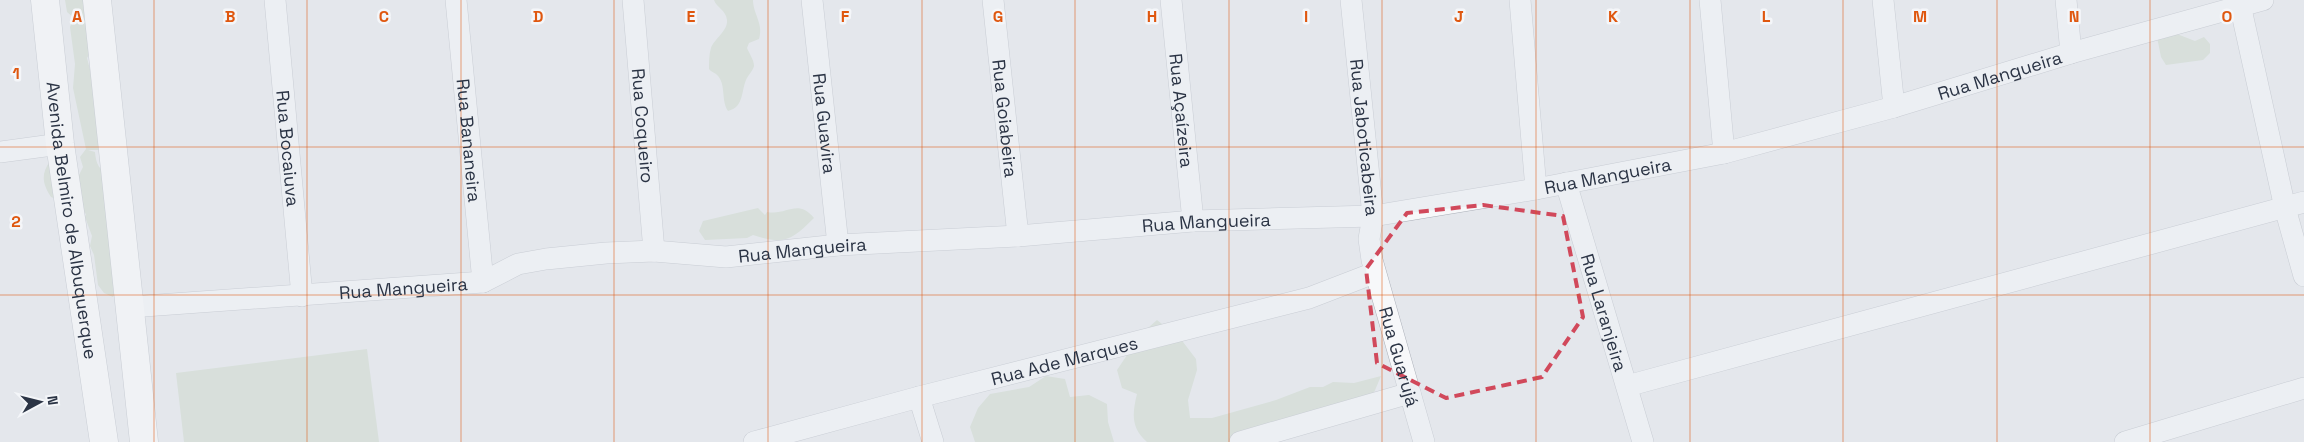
<svg xmlns="http://www.w3.org/2000/svg" width="2304" height="442" font-family="'Space Grotesk',sans-serif">
<style>
.green{fill:#c9d6c5}
.lines{fill:none;stroke-linecap:round;stroke-linejoin:round}
.minor-casing{stroke:#a9aeb7;stroke-width:22}
.secondary-casing{stroke:#a9aeb7;stroke-width:29}
.minor{stroke:#f7f8fa;stroke-width:21}
.secondary{stroke:#fff;stroke-width:28}
.marked{fill:none;stroke:#d1495b;stroke-width:4;stroke-dasharray:10 6;stroke-linejoin:round}
.grid{fill:none;stroke:#df570f;stroke-width:1;stroke-opacity:0.55}
.labels{text-anchor:middle;dominant-baseline:central;stroke-width:5;stroke-linejoin:round;paint-order:stroke}
.street-label{font-size:18px;fill:#2b3445;stroke:#f4f6f9}
.grid-label{font-size:16px;text-anchor:middle;font-weight:bold;fill:#df570f;stroke:#f4f6f9;stroke-width:5;stroke-linejoin:round;paint-order:stroke}
</style>
<rect width="100%" height="100%" fill="#e4e7ec"/>
<g class="green">
<path d="M 65,0 L 89,0 L 96,42 L 87,58 L 94,85 L 93,95 L 97,103 L 106,150 L 88,150 L 95,152 C 96,164 99,170 110,175 L 117,288 L 113,297 L 104,293 L 98,285 L 94,255 L 90,246 L 92,236 L 85,217 L 86,214 L 70,201 L 61,201 L 51,197 C 42,183 41,174 50,161 L 69,158 L 79,175 L 83,167 L 80,157 L 86,149 L 73,88 L 75,64 L 70,27 L 74,18 L 67,12 Z"/>
<path d="M 714,0 L 753,0 C 753,14 764,24 759,39 L 749,43 L 747,48 C 749,53 754,60 754,66 C 753,71 748,75 746,80 C 741,92 744,107 728,111 C 721,101 726,85 718,76 C 716,73 711,72 709,69 C 709,62 709,54 711,48 C 714,39 728,31 727,20 C 726,10 716,7 714,0 Z"/>
<path d="M 2177,34 L 2195,41 L 2204,37 L 2210,44 L 2210,53 L 2203,60 L 2166,65 L 2161,57 L 2157,37 Z"/>
<path d="M 758,208 L 765,215 L 767,212 C 787,216 797,198 814,218 C 791,241 784,245 753,235 L 747,238 L 705,240 L 699,231 L 703,221 Z"/>
<path d="M 1157,320 L 1180,338 L 1196,359 L 1197,370 L 1188,400 L 1190,418 L 1212,418 L 1276,400 L 1310,387 L 1323,387 L 1333,382 L 1354,383 L 1381,376 L 1373,395 L 1232,442 L 1147,442 C 1131,428 1132,414 1137,394 L 1122,388 L 1117,370 L 1141,334 Z"/>
<path d="M 367,349 L 379,442 L 184,442 L 176,373 Z"/>
<path d="M 1046,376 L 1065,379 L 1070,397 L 1089,395 L 1107,404 L 1108,422 L 1114,442 L 975,442 L 970,427 L 978,408 L 990,394 L 1029,387 Z"/>
</g>
<g class="lines">
<defs>
<g id="minor">
<path id="s1" d="M 275,0 L 302,296"/>
<path id="s2" d="M 456,0 L 483,282"/>
<path id="s3" d="M 633,0 L 654,251"/>
<path id="s4" d="M 812,0 L 838,245"/>
<path id="s5" d="M 993,0 L 1018,236"/>
<path id="s6" d="M 1171,0 L 1193,221"/>
<path id="s7" d="M 1351,0 L 1373,216 L 1369,239 L 1372,260 L 1424,442"/>
<path d="M 1520,0 L 1536,189"/>
<path d="M 1710,0 L 1724,153"/>
<path d="M 1883,0 L 1894,107"/>
<path d="M 2066,0 L 2071,53"/>
<path d="M 2239,0 L 2285,208 L 2304,276"/>
<path d="M 0,152 L 60,144"/>
<path id="s8" d="M 1566,183 L 1643,442"/>
<path id="s9" d="M 130,307 L 483,282 L 518,264 L 546,259 L 606,253 L 654,251 L 726,257 L 838,245 L 1018,236 L 1193,221 L 1373,216 L 1536,189 L 1724,153 L 1894,107 L 2071,53 L 2263,0"/>
<path d="M 1627,386 L 2304,202"/>
<path d="M 919,397 L 933,442"/>
<path id="s10" d="M 754,442 L 919,397 L 1309,298 L 1374,273"/>
<path d="M 1240,442 L 1410,393"/>
<path d="M 2125,442 L 2304,388"/>
</g>
<g id="secondary">
<path id="s11" d="M 45,0 L 60,144 L 104,442"/>
<path d="M 97,0 L 144,442"/>
</g>
</defs>
<use href="#minor" class="minor-casing"/>
<use href="#secondary" class="secondary-casing"/>
<use href="#minor" class="minor"/>
<use href="#secondary" class="secondary"/>
</g>
<path d="M0 0H2304V442H0ZM 1483,205 L 1563,216 L 1583,317 L 1542,377 L 1446,398 L 1377,363 L 1366,269 L 1407,213 Z" fill="#e4e7ec" fill-opacity=".55" fill-rule="evenodd"/>
<path class="marked" d="M 1483,205 L 1563,216 L 1583,317 L 1542,377 L 1446,398 L 1377,363 L 1366,269 L 1407,213 Z"/>
<path class="grid" d="M 154,0 L 154,442M 307,0 L 307,442M 461,0 L 461,442M 614,0 L 614,442M 768,0 L 768,442M 922,0 L 922,442M 1075,0 L 1075,442M 1229,0 L 1229,442M 1382,0 L 1382,442M 1536,0 L 1536,442M 1690,0 L 1690,442M 1843,0 L 1843,442M 1997,0 L 1997,442M 2150,0 L 2150,442M 0,147 L 2304,147M 0,295 L 2304,295"/>
<g class="labels">
<g class="street-label">
<text stroke="none"><textPath href="#s9" startOffset="1894">Rua Mangueira</textPath></text>
<text stroke="none"><textPath href="#s6" startOffset="111">Rua Açaízeira</textPath></text>
<text stroke="none"><textPath href="#s5" startOffset="119">Rua Goiabeira</textPath></text>
<text stroke="none"><textPath href="#s4" startOffset="124">Rua Guavira</textPath></text>
<text stroke="none"><textPath href="#s3" startOffset="126">Rua Coqueiro</textPath></text>
<text stroke="none"><textPath href="#s7" startOffset="138">Rua Jaboticabeira</textPath></text>
<text stroke="none"><textPath href="#s2" startOffset="141">Rua Bananeira</textPath></text>
<text stroke="none"><textPath href="#s1" startOffset="149">Rua Bocaiuva</textPath></text>
<text stroke="none"><textPath href="#s9" startOffset="1489">Rua Mangueira</textPath></text>
<text stroke="none"><textPath href="#s11" startOffset="222">Avenida Belmiro de Albuquerque</textPath></text>
<text stroke="none"><textPath href="#s9" startOffset="1084">Rua Mangueira</textPath></text>
<text stroke="none"><textPath href="#s9" startOffset="679">Rua Mangueira</textPath></text>
<text stroke="none"><textPath href="#s9" startOffset="274">Rua Mangueira</textPath></text>
<text stroke="none"><textPath href="#s8" startOffset="135">Rua Laranjeira</textPath></text>
<text stroke="none"><textPath href="#s7" startOffset="362">Rua Guarujá</textPath></text>
<text stroke="none"><textPath href="#s10" startOffset="321">Rua Ade Marques</textPath></text>
</g>
</g>
<g class="grid-label">
<text x="77" y="22">A</text>
<text x="230" y="22">B</text>
<text x="384" y="22">C</text>
<text x="538" y="22">D</text>
<text x="691" y="22">E</text>
<text x="845" y="22">F</text>
<text x="998" y="22">G</text>
<text x="1152" y="22">H</text>
<text x="1306" y="22">I</text>
<text x="1459" y="22">J</text>
<text x="1613" y="22">K</text>
<text x="1766" y="22">L</text>
<text x="1920" y="22">M</text>
<text x="2074" y="22">N</text>
<text x="2227" y="22">O</text>
<text x="16" y="79">1</text>
<text x="16" y="227">2</text>
</g>
<g transform="translate(40 402) rotate(83)" stroke="#f4f6f9" stroke-width="4" paint-order="stroke">
<path d="M0-4L9 19L0 12L-9 19Z" fill="#2b3445"/>
<text y="-8" font-size="14" font-weight="bold" text-anchor="middle" fill="#2b3445">N</text>
</g>
</svg>
